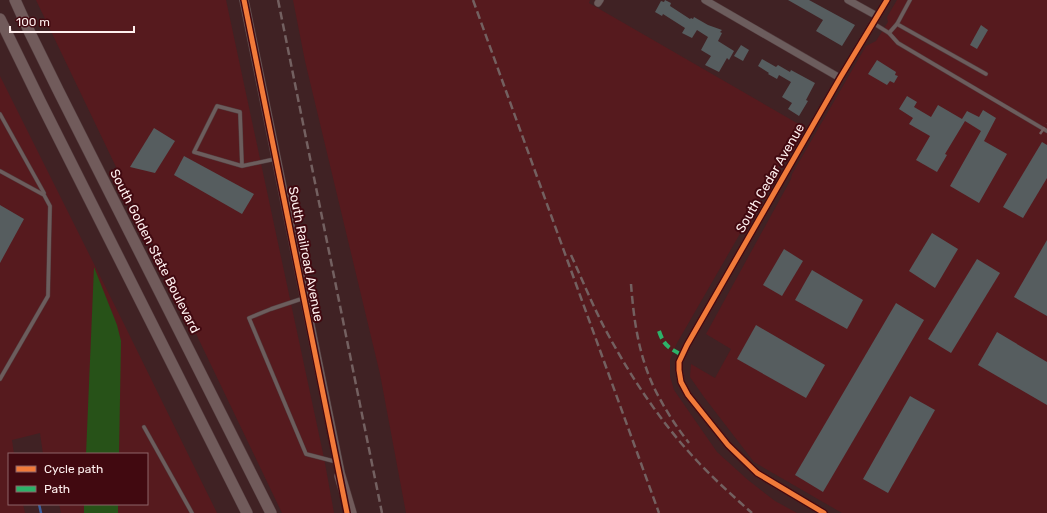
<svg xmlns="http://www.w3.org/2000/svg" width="1047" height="513" font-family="Rubik,sans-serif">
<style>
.built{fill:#561a1e}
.green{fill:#275218}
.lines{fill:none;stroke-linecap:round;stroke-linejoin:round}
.stream{stroke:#3b5f9f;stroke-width:2.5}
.building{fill:#565d5f}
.service-casing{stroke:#543d3f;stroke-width:4.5}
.minor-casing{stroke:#543d3f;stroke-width:8}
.tertiary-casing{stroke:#543d3f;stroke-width:10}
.primary-casing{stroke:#543d3f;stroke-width:12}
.service{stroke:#6c5d5d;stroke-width:3.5}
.minor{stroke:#6c5d5d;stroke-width:7}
.tertiary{stroke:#6c5d5d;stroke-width:9}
.primary{stroke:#715b5b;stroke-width:11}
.rail{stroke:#736060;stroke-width:2.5;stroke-dasharray:8 4;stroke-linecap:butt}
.quiet{stroke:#2db169;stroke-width:4;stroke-dasharray:8 4;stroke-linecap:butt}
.cycleway-casing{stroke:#410910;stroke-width:8}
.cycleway{stroke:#f17a3a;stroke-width:5}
.labels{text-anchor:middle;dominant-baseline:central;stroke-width:4;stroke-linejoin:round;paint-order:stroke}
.street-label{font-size:13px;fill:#feefee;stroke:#410910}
</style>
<rect width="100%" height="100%" fill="#402224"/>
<g class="built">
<path d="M 36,0 L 226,0 L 324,458 L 334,513 L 282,513 Z"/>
<path d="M 293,0 L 590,0 L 589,3 L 802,126 L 677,343 L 670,360 L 670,376 L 674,390 L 717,452 L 748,480 L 775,501 L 797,513 L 406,513 L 380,374 L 305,61 Z"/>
<path d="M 897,0 L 1047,0 L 1047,513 L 842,513 L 754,462 L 704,397 L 690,377 L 691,364 L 715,378 L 731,349 L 706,334 L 791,179 L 792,174 L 866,46 L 876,41 L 888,22 L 887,17 Z"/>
<path d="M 0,76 L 124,324 L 217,513 L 61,513 L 59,504 L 147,504 L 147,454 L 43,454 L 40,433 L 12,440 L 14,454 L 9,454 L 9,504 L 23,504 L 25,513 L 0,513 Z"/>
</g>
<g class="green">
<path d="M 94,267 L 117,325 L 121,341 L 119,454 L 86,454 Z"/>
<rect x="84" y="504" width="34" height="9"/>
</g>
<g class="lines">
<path class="stream" d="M 39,504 L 41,513"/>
</g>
<g class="building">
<path d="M 665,0 L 671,3 L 670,6 L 690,19 L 691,18 L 693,19 L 694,17 L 708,25 L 722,30 L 720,32 L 722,33 L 718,41 L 734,51 L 729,60 L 727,58 L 719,72 L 705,65 L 711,56 L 701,50 L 708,37 L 697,30 L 692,38 L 682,33 L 685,28 L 663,14 L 662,16 L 655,12 L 661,1 L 664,2 Z"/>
<path d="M 788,0 L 809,0 L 855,25 L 842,46 L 816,31 L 823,20 Z"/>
<path d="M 981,25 L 988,30 L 977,49 L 970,45 Z"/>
<path d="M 741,45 L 749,50 L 743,61 L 734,56 Z"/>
<path d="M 762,59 L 776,67 L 778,65 L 790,72 L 791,70 L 815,83 L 806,100 L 808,101 L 799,116 L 788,109 L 792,103 L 782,97 L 791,82 L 779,75 L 777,79 L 768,74 L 769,73 L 758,66 Z"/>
<path d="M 877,60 L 896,72 L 895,75 L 898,76 L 894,83 L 890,81 L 887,85 L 868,74 Z"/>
<path d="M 907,96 L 917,102 L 914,107 L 931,117 L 938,105 L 962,119 L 967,111 L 979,117 L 983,110 L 996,118 L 984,141 L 1007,154 L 979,203 L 950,186 L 981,131 L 965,121 L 945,154 L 947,155 L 937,172 L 916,160 L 930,136 L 909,124 L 913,118 L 899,109 Z"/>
<path d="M 154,128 L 175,141 L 155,173 L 130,167 Z"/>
<path d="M 1042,142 L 1047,145 L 1047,178 L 1023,218 L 1003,207 Z"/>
<path d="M 184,156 L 254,194 L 242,214 L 174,175 Z"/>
<path d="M 0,205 L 24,219 L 0,263 Z"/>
<path d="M 932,233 L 958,249 L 935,288 L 909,271 Z"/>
<path d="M 1047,240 L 1047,316 L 1014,297 Z"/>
<path d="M 784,249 L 803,261 L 782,296 L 763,285 Z"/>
<path d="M 977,259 L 1000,273 L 951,353 L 928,339 Z"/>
<path d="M 812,270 L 863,300 L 847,329 L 795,300 Z"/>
<path d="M 896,303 L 924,320 L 823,492 L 795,475 Z"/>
<path d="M 756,325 L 825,365 L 806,398 L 737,359 Z"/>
<path d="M 997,332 L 1047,362 L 1047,405 L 978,365 Z"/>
<path d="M 910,396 L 935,410 L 888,493 L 863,479 Z"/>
</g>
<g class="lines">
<defs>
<g id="service">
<path d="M 873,23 L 889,33 L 898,43 L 1047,131"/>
<path d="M 897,24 L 986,74"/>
<path d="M 889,33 L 897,24 L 910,0"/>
<path d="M 0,114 L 44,193"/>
<path d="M 242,166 L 194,152 L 217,106 L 240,112 L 242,166 L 275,159"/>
<path d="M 0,171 L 44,195 L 50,206 L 48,296 L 0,379"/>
<path d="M 304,298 L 271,309 L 249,318 L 306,454 L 337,462"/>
<path d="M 144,427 L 192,513"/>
</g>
<g id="minor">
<path d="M 705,0 L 840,78"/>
<path d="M 848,0 L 877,16"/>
<path d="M 598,3 L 600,0"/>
<path d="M 824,513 L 757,473 L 728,445 L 688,395 L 681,382 L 679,370 L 679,362 L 687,345 L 840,78 L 887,0"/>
</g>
<path id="tertiary" d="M 244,0 L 342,482"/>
<g id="primary">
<path d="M 15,0 L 29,31 L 58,90 L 271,513"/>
<path d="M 0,19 L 40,101 L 247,513"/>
<path d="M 340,476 L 351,513"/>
</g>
</defs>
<use href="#service" class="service-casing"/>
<use href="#minor" class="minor-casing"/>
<use href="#tertiary" class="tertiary-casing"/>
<use href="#primary" class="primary-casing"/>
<use href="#service" class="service"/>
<use href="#minor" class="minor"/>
<use href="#tertiary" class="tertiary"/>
<use href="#primary" class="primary"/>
<g class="rail">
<path d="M 278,0 L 382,513"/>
<path d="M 473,0 L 659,513"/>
<path d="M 1040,134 L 1047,124"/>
<path d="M 571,255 C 582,279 592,304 604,327 C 630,376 661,423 699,463 C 716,481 734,497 752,513"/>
<path d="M 631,284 C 634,324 640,364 660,399 C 668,414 678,429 689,443"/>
</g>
<path class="quiet" d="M 659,331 C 664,346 669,348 682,355"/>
<defs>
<g id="cycleway">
<path d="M 244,0 L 347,513"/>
<path d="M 824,513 L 757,473 L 728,445 L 688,395 L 681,382 L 679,370 L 679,362 L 687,345 L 840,78 L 887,0"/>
</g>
</defs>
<use href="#cycleway" class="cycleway-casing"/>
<use href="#cycleway" class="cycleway"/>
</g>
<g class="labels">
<g class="street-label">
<text transform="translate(770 178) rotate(-60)">South Cedar Avenue</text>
<text transform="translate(155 251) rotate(63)">South Golden State Boulevard</text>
<text transform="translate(306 254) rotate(79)">South Railroad Avenue</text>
</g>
</g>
<rect x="8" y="453" width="140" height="52" fill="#410910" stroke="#8d6569"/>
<rect x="16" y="466" width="20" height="6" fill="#f17a3a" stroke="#8d6569"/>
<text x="44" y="473" font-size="12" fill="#feefee">Cycle path</text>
<rect x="16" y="486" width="20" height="6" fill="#2db169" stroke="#8d6569"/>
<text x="44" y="493" font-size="12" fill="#feefee">Path</text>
<path d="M10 26v6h124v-6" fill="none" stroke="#feefee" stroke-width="2"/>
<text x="16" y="26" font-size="12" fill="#feefee" stroke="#410910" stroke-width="3" paint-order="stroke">100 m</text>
</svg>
